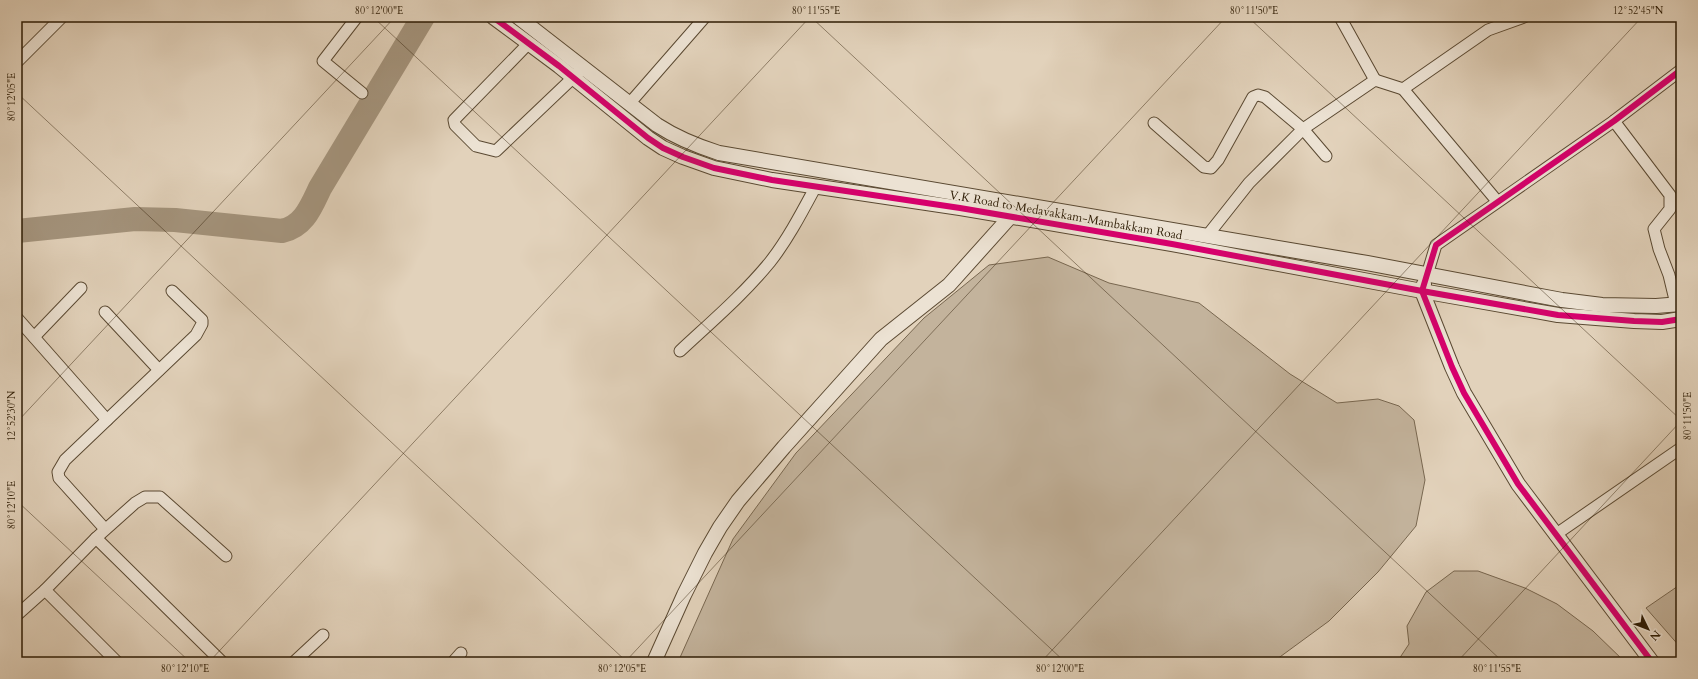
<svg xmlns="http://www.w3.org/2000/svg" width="1698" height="679" font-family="Cardo,serif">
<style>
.green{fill:#c3b39c;stroke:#786750}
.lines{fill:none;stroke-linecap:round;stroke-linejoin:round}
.river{stroke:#a4947d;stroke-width:24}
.minor-casing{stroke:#5a4932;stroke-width:13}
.tertiary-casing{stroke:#5a4932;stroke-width:16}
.minor{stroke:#ece2d3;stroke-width:11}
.tertiary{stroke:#ece2d3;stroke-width:14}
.cycleway-casing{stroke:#ece2d3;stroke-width:8}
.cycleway{stroke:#d6006c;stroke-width:6}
.ticks{fill:none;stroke:#2c1b04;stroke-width:1;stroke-opacity:0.45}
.labels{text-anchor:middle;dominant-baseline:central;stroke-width:3;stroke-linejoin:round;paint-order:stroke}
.street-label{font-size:12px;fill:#2c1b04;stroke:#ece2d3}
.neatline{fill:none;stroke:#2c1b04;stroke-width:1.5}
.ticks-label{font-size:10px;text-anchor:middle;fill:#2c1b04}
</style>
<rect width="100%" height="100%" fill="#e2d2bb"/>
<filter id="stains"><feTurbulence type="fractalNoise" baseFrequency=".005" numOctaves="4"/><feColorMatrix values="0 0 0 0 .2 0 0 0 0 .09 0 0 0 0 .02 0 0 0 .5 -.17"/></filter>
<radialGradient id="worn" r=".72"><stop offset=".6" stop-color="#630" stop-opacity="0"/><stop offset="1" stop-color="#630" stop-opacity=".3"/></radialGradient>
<g class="green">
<path d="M 1048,257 L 1109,283 L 1199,303 L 1290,374 L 1337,403 L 1378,399 L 1399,406 L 1414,420 L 1425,480 L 1416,526 L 1378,572 L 1329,621 L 1273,662 L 678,662 L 733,539 L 796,453 L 924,318 L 989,265 Z"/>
<path d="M 1454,571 L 1478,571 L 1525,588 L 1557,604 L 1593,631 L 1625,662 L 1397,662 L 1409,644 L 1407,626 L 1426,592 Z"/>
<path d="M 1681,584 L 1681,648 L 1646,608 Z"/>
</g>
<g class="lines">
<path class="river" d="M 17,231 L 135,219 L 175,220 L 282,231 C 304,226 311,207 320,188 L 423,17"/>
<defs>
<g id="minor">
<path d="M 357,17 L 323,61 L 362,93"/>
<path d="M 1340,17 L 1375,80"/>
<path d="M 529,43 L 454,120 L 455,125 L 476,146 L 496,151 L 579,72"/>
<path d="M 17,62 L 62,17"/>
<path d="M 1403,89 L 1497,201"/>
<path d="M 629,104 L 705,17"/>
<path d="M 1614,121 L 1670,195 L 1670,209 L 1654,229 L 1659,249 L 1669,275 L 1676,304"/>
<path d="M 1154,123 L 1204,167 L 1211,168 L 1218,160 L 1253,97 L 1258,95 L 1265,97 L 1303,129 L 1326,156"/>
<path d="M 1207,236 L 1249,183 L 1303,129 L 1375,80 L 1403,89 L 1488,30 L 1524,17"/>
<path d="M 1427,275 L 1436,245 L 1614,121 L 1681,70"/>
<path d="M 105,312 L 159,370"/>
<path d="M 17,318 L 107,420"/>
<path d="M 34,337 L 81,288"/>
<path d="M 680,351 C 711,322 743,295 770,262 C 788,239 802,212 816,186"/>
<path d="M 105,529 L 59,478 L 58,472 L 65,460 L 196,335 L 202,324 L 202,320 L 172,291"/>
<path d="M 1555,535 L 1681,448"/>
<path d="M 96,538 L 222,662"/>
<path d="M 17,615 L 45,590"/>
<path d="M 117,662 L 45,590 L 96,538 L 135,503 L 145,497 L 160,497 L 226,556"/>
<path d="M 294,662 L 323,635"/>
<path d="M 453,662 L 461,653"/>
</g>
<g id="tertiary">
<path d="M 493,17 L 559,66 L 648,138 L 663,148 L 683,157 L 714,168 L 772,180 L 960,208 L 1172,244 L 1422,291 L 1558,315 L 1634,321 L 1662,322 L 1681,319"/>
<path d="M 518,17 L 657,125 C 677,138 697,146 719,153 L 1367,263 L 1562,300 L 1602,305 L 1656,306 L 1681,304"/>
<path d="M 1424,284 L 1422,291 L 1452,367 L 1464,393 L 1518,484 L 1652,662"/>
<path d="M 654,662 L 684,595 L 705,553 L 720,527 L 738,501 L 784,447 L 881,339 L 949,285 L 1010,217 L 1012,210"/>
</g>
</defs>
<use href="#minor" class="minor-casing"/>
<use href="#tertiary" class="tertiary-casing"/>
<use href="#minor" class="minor"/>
<use href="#tertiary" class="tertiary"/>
<defs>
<g id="cycleway">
<path d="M 493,17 L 559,66 L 648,138 L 663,148 L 683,157 L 714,168 L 772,180 L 960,208 L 1172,244 L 1422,291 L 1558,315 L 1634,321 L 1662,322 L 1681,319"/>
<path d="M 1652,662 L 1518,484 L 1464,393 L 1452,367 L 1422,291 L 1436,245 L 1614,121 L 1681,70"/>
</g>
</defs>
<use href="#cycleway" class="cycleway-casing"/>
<use href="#cycleway" class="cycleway"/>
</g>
<path class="ticks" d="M 373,17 L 1065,662M 811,17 L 1503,662M 1248,17 L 1681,420M 17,93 L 627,662M 17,422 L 395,17M 17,501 L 190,662M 209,662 L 810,17M 625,662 L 1226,17M 1041,662 L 1642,17M 1457,662 L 1681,421"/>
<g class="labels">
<g class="street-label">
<text transform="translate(1066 215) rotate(10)">V.K Road to Medavakkam-Mambakkam Road</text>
</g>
</g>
<rect width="1698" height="679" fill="none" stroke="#e2d2bb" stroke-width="44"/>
<g transform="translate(1648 629) rotate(133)" stroke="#ece2d3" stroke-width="3" paint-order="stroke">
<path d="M0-3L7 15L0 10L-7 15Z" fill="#2c1b04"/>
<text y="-6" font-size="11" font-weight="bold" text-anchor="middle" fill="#2c1b04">N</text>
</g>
<rect x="22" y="22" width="1654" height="635" class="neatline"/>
<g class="ticks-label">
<text x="379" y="14">80°12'00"E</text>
<text x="816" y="14">80°11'55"E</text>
<text x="1254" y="14">80°11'50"E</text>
<text x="1638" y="14">12°52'45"N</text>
<text transform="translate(11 97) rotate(-90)" y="4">80°12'05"E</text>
<text transform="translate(1687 416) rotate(-90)" y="4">80°11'50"E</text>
<text transform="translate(11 416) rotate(-90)" y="4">12°52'30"N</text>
<text transform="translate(11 505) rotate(-90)" y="4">80°12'10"E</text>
<text x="185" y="672">80°12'10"E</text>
<text x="622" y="672">80°12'05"E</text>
<text x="1060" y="672">80°12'00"E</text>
<text x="1497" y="672">80°11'55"E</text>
</g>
<rect width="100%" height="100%" filter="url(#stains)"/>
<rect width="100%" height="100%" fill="url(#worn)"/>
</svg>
